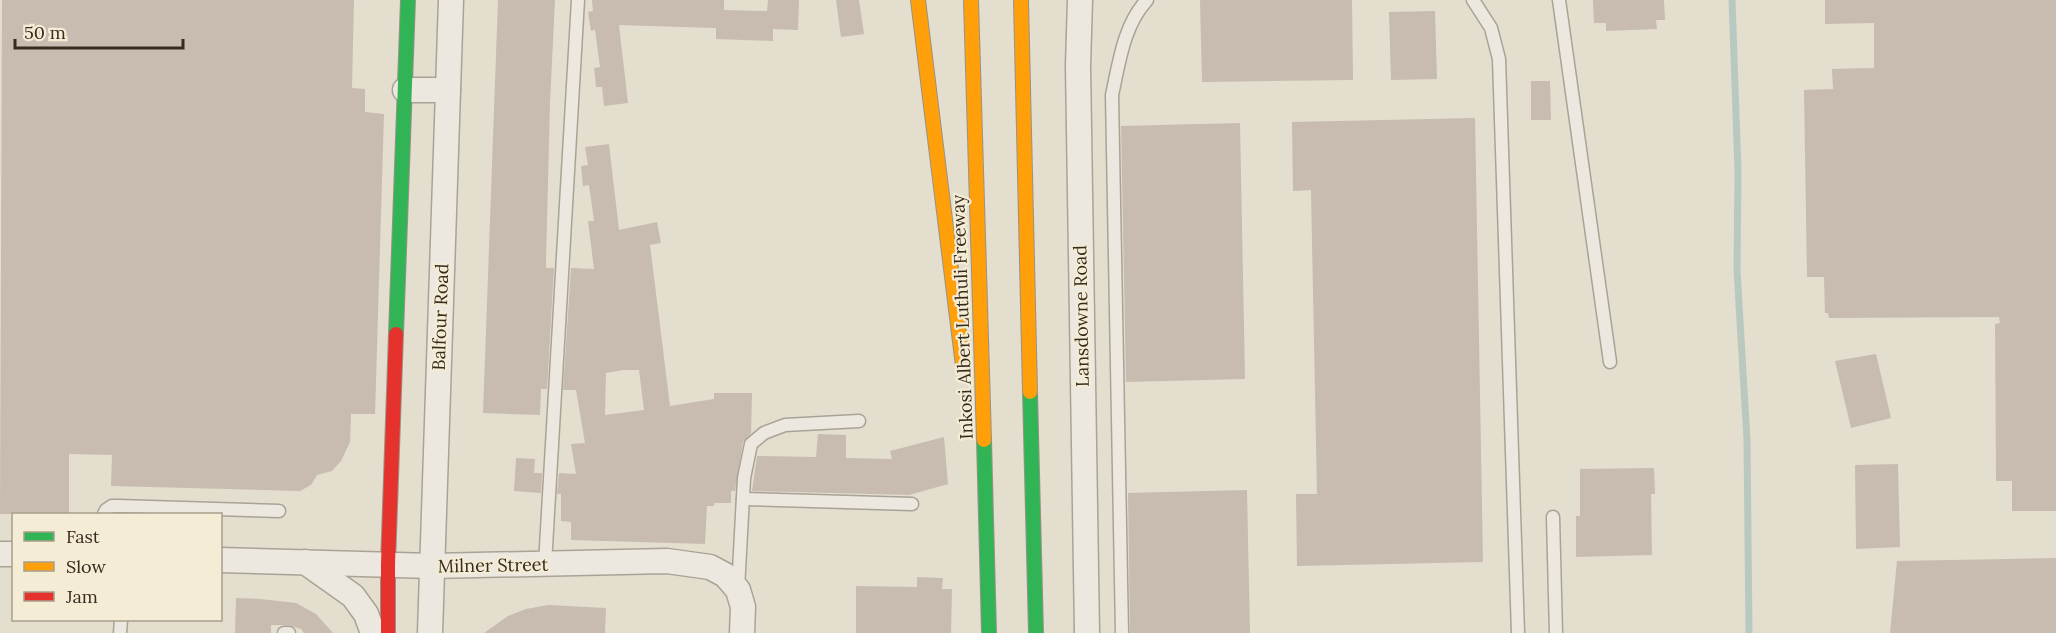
<svg xmlns="http://www.w3.org/2000/svg" width="2056" height="633" font-family="Lora,serif">
<style>
.lines{fill:none;stroke-linecap:round;stroke-linejoin:round}
.stream{stroke:#b9c9bf;stroke-width:7}
.building{fill:#c7bcaf;fill-rule:evenodd}
.lane-casing{stroke:#a9a396;stroke-width:15}
.street-casing{stroke:#a9a396;stroke-width:27}
.fast-casing{stroke:#999286;stroke-width:16}
.slow-casing{stroke:#999286;stroke-width:16}
.jam-casing{stroke:#999286;stroke-width:16}
.lane{stroke:#ece8df;stroke-width:12}
.street{stroke:#ece8df;stroke-width:24}
.fast{stroke:#30b455;stroke-width:14}
.slow{stroke:#ff9f0a;stroke-width:14}
.jam{stroke:#e5322d;stroke-width:14}
.labels{text-anchor:middle;dominant-baseline:central;stroke-width:4.5;stroke-linejoin:round;paint-order:stroke}
.street-label{font-size:18px;fill:#372b1f;stroke:#f4ecd4}
</style>
<rect width="100%" height="100%" fill="#e4dece"/>
<g class="lines">
<path class="stream" d="M 1732,0 L 1738,171 L 1737,270 L 1747,440 L 1749,633"/>
</g>
<g class="building">
<path d="M 2,0 L 354,0 L 352,88 L 365,89 L 365,112 L 384,114 L 375,414 L 351,414 L 350,442 L 341,461 L 332,471 L 317,475 L 311,485 L 300,491 L 111,486 L 112,455 L 69,454 L 69,514 L 0,514 Z"/>
<path d="M 498,0 L 555,0 L 550,103 L 546,260 L 546,268 L 554,268 L 547,389 L 541,389 L 540,415 L 483,413 Z"/>
<path d="M 592,0 L 724,0 L 724,10 L 767,11 L 768,0 L 799,0 L 798,30 L 773,29 L 773,41 L 716,39 L 716,28 L 619,25 L 628,103 L 604,106 L 602,87 L 596,87 L 594,68 L 600,67 L 595,30 L 591,31 L 588,12 L 593,11 Z"/>
<path d="M 836,0 L 859,0 L 864,34 L 841,37 Z"/>
<path d="M 1200,0 L 1352,0 L 1353,80 L 1202,82 Z"/>
<path d="M 1593,0 L 1664,0 L 1665,20 L 1656,20 L 1657,29 L 1606,31 L 1606,23 L 1594,23 Z"/>
<path d="M 1825,0 L 2056,0 L 2056,511 L 2012,511 L 2012,481 L 1996,481 L 1995,324 L 2000,323 L 1999,317 L 1829,318 L 1828,313 L 1825,313 L 1824,277 L 1807,277 L 1804,90 L 1833,89 L 1832,69 L 1874,68 L 1874,23 L 1825,24 Z"/>
<path d="M 1435,11 L 1437,79 L 1391,80 L 1389,12 Z"/>
<path d="M 1531,81 L 1550,81 L 1551,120 L 1531,120 Z"/>
<path d="M 1475,118 L 1483,562 L 1297,566 L 1296,494 L 1317,494 L 1311,190 L 1293,191 L 1292,122 Z"/>
<path d="M 1240,123 L 1245,379 L 1126,382 L 1121,126 Z"/>
<path d="M 609,144 L 619,230 L 657,222 L 661,243 L 650,245 L 670,406 L 714,399 L 714,393 L 752,393 L 751,433 L 743,442 L 735,491 L 731,491 L 731,503 L 714,503 L 714,506 L 707,506 L 705,544 L 571,540 L 571,522 L 561,521 L 561,494 L 557,494 L 559,473 L 576,474 L 571,444 L 585,443 L 576,390 L 563,390 L 571,268 L 594,269 L 588,221 L 594,221 L 589,185 L 583,186 L 581,166 L 588,165 L 585,147 ZM 623,370 L 639,370 L 644,410 L 605,415 L 606,373 Z"/>
<path d="M 1876,354 L 1891,418 L 1851,428 L 1835,361 Z"/>
<path d="M 818,434 L 846,435 L 846,458 L 892,459 L 890,451 L 944,437 L 948,484 L 909,495 L 752,491 L 757,456 L 816,457 Z"/>
<path d="M 516,458 L 535,459 L 534,473 L 542,473 L 541,493 L 514,491 Z"/>
<path d="M 1898,464 L 1900,547 L 1856,549 L 1855,465 Z"/>
<path d="M 1654,468 L 1655,494 L 1651,494 L 1652,555 L 1576,557 L 1576,516 L 1580,516 L 1580,469 Z"/>
<path d="M 1247,490 L 1250,633 L 1130,633 L 1128,493 Z"/>
<path d="M 2056,558 L 2056,633 L 1890,633 L 1897,561 Z"/>
<path d="M 917,577 L 943,578 L 942,589 L 952,589 L 951,633 L 856,633 L 856,586 L 917,587 Z"/>
<path d="M 236,598 L 260,599 L 296,603 L 316,614 L 333,633 L 304,633 L 301,629 L 289,625 L 271,625 L 271,633 L 235,633 Z"/>
<path d="M 548,605 L 606,608 L 605,633 L 484,633 L 508,616 L 526,609 Z"/>
</g>
<g class="lines">
<defs>
<g id="lane">
<path d="M 1473,0 L 1491,28 L 1499,59 L 1518,633"/>
<path d="M 1559,0 L 1610,362"/>
<path d="M 743,499 L 912,504"/>
<path d="M 104,514 L 106,510 L 112,506 L 118,506 L 279,511"/>
<path d="M 1553,517 L 1556,633"/>
<path d="M 545,564 L 578,0"/>
<path d="M 738,589 L 744,478 L 751,444 L 764,433 L 785,425 L 859,421"/>
<path d="M 120,633 L 121,620"/>
<path d="M 284,633 L 289,633"/>
<path d="M 1122,633 L 1112,95 C 1119,63 1124,24 1147,0"/>
</g>
<g id="street">
<path d="M 1080,0 L 1078,66 L 1087,633"/>
<path d="M 405,90 L 448,90"/>
<path d="M 0,554 L 14,554"/>
<path d="M 220,560 L 432,566 L 667,561 L 710,567 L 725,575 L 738,590 L 743,607 L 742,633"/>
<path d="M 305,562 L 353,596 L 366,614 L 373,633"/>
<path d="M 430,633 L 451,0"/>
</g>
<g id="fast">
<path d="M 396,334 L 408,0"/>
<path d="M 1030,392 L 1036,633"/>
<path d="M 984,440 L 989,633"/>
</g>
<g id="slow">
<path d="M 918,0 L 963,366"/>
<path d="M 971,0 L 984,440"/>
<path d="M 1021,0 L 1030,392"/>
</g>
<path id="jam" d="M 388,633 L 388,564 L 396,334"/>
</defs>
<use href="#lane" class="lane-casing"/>
<use href="#street" class="street-casing"/>
<use href="#fast" class="fast-casing"/>
<use href="#slow" class="slow-casing"/>
<use href="#jam" class="jam-casing"/>
<use href="#lane" class="lane"/>
<use href="#street" class="street"/>
<use href="#fast" class="fast"/>
<use href="#slow" class="slow"/>
<use href="#jam" class="jam"/>
</g>
<g class="labels">
<g class="street-label">
<text transform="translate(1081 316) rotate(-91)">Lansdowne Road</text>
<text transform="translate(440 317) rotate(-88)">Balfour Road</text>
<text transform="translate(962 317) rotate(-92)">Inkosi Albert Luthuli Freeway</text>
<text transform="translate(493 565) rotate(-1)">Milner Street</text>
</g>
</g>
<rect x="12" y="513" width="210" height="108" fill="#f4ecd4" stroke="#a89f8c" stroke-width="1.5"/>
<rect x="24" y="532" width="30" height="9" fill="#30b455" stroke="#a89f8c" stroke-width="1.5"/>
<text x="66" y="543" font-size="18" fill="#372b1f">Fast</text>
<rect x="24" y="562" width="30" height="9" fill="#ff9f0a" stroke="#a89f8c" stroke-width="1.5"/>
<text x="66" y="573" font-size="18" fill="#372b1f">Slow</text>
<rect x="24" y="592" width="30" height="9" fill="#e5322d" stroke="#a89f8c" stroke-width="1.5"/>
<text x="66" y="603" font-size="18" fill="#372b1f">Jam</text>
<path d="M15 39v9h168v-9" fill="none" stroke="#372b1f" stroke-width="3"/>
<text x="24" y="39" font-size="18" fill="#372b1f" stroke="#f4ecd4" stroke-width="4.5" paint-order="stroke">50 m</text>
</svg>
